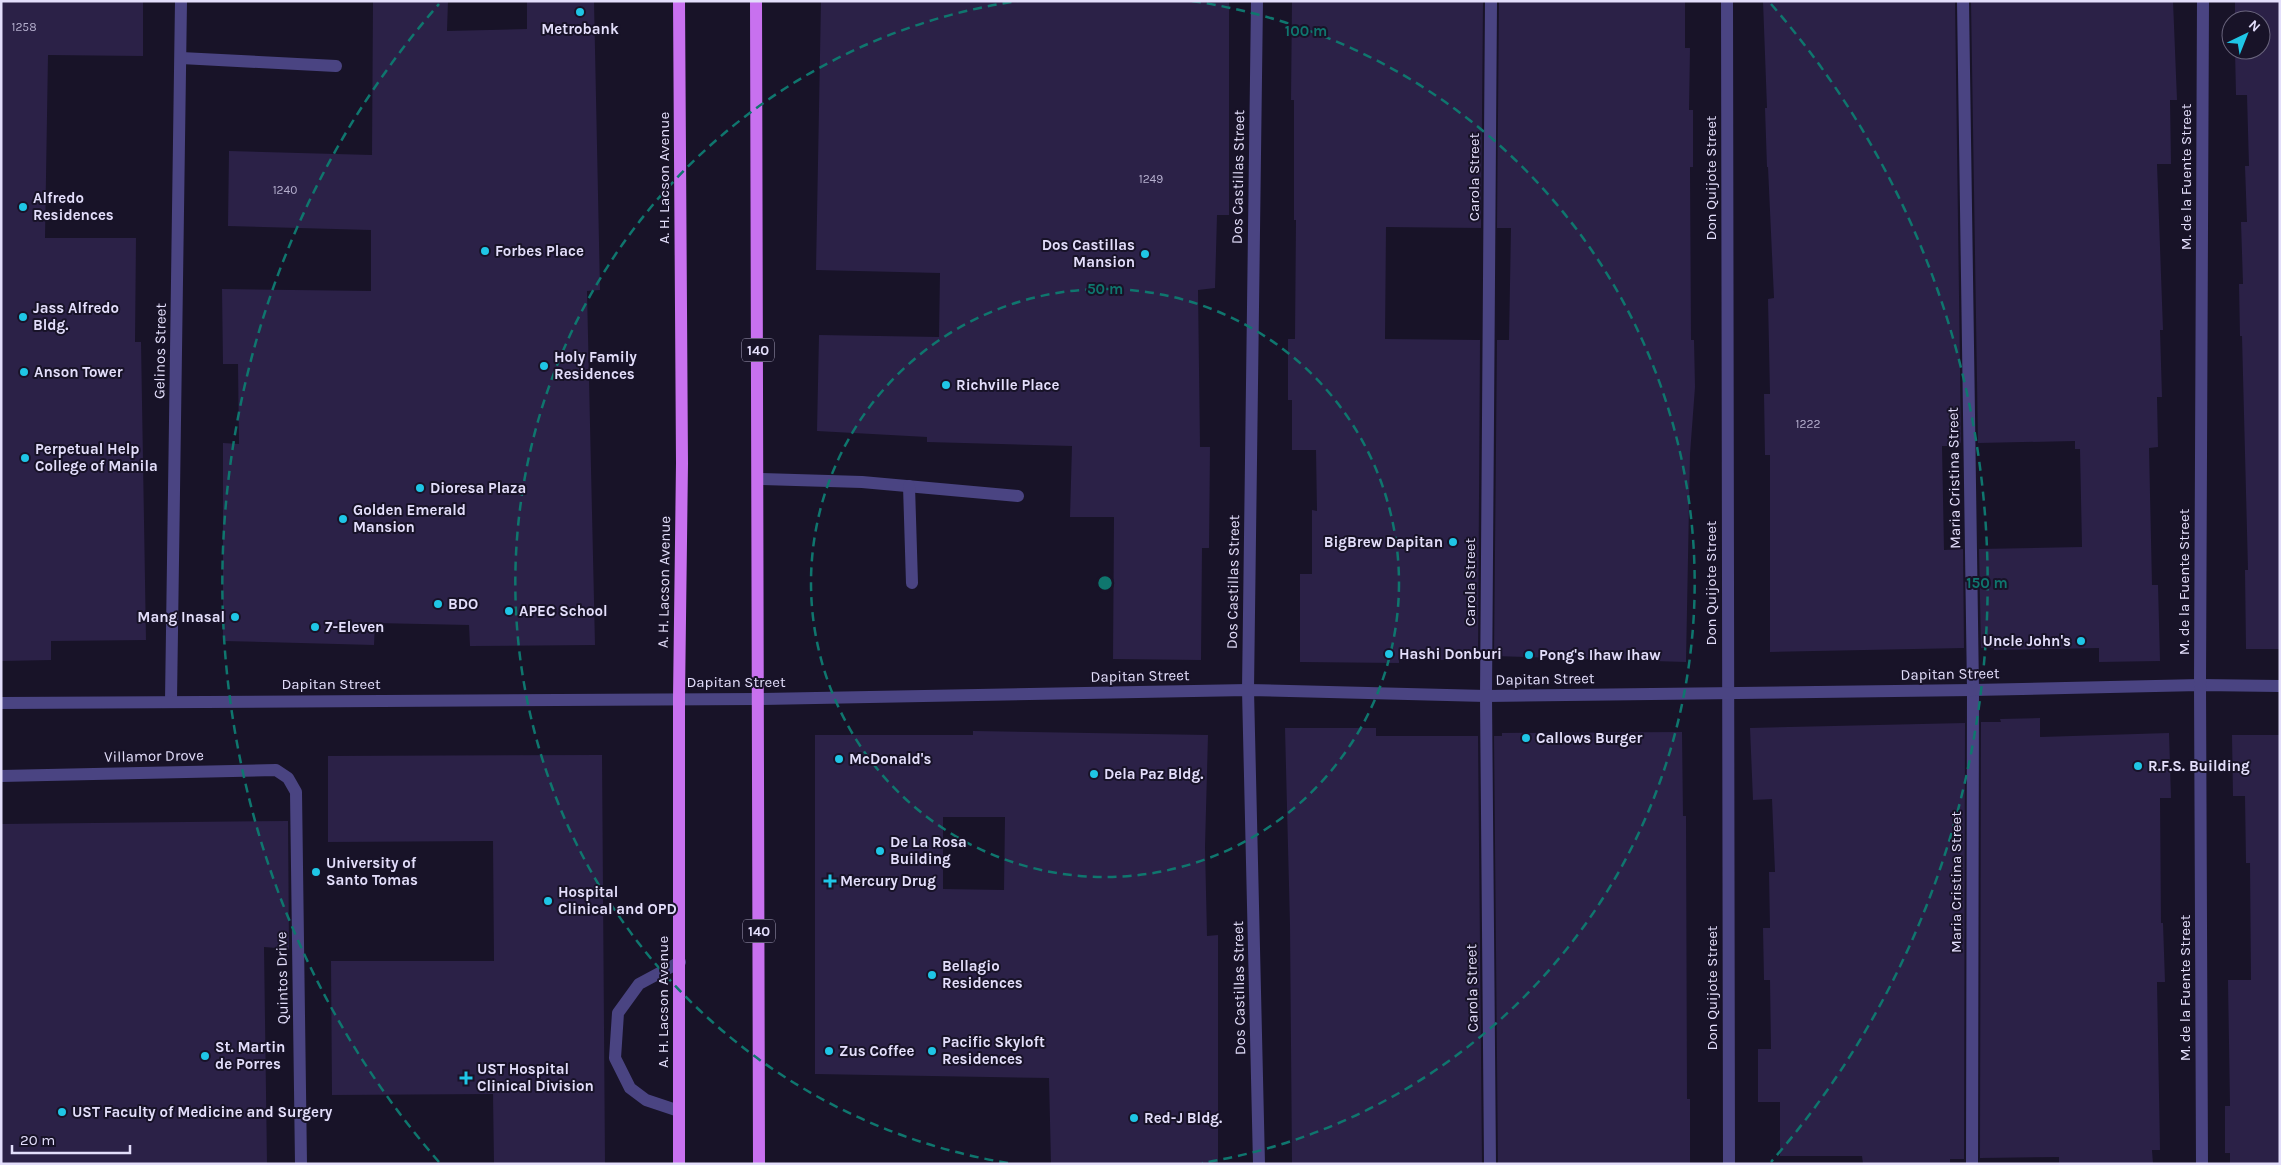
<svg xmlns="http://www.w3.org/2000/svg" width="2281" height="1165" font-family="Karla,sans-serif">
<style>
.building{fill:#2b2147;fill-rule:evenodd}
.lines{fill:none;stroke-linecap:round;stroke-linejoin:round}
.service{stroke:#4a4482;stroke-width:12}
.minor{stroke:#4a4482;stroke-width:12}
.tertiary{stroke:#4a4482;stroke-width:12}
.primary{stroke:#c871ef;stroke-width:12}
.ring{fill:none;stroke:#0f766e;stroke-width:2.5;stroke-dasharray:9 6}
.poi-dot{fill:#1fc6e6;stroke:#181328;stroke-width:2}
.labels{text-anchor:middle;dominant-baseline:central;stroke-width:4;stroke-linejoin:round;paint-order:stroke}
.number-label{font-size:12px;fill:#b5afce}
.shield{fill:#181328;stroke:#a6a1bc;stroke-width:1}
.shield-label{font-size:14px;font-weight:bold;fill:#e3defb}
.poi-label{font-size:15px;font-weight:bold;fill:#e3defb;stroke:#181328;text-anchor:start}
.street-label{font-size:15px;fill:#e3defb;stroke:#181328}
.centre{fill:#0f766e;stroke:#181328;stroke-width:2.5}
.ring-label{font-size:15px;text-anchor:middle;font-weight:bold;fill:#0f766e;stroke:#181328;stroke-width:4;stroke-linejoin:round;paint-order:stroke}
</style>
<rect width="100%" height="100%" fill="#181328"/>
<g class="building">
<path d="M 1,1 L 143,1 L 143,56 L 48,55 L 45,238 L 136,238 L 135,342 L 141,342 L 146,640 L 51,641 L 51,660 L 1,661 Z"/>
<path d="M 373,1 L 448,1 L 447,31 L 527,29 L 527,1 L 594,1 L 600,290 L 587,291 L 595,645 L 470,646 L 469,625 L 375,623 L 374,645 L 223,641 L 223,443 L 239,444 L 238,364 L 223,364 L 222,289 L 371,291 L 371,230 L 228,226 L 229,151 L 372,155 Z"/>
<path d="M 821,1 L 1229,1 L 1229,215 L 1217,215 L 1215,288 L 1198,290 L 1200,447 L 1210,447 L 1209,548 L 1202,548 L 1201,660 L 1113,659 L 1114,517 L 1070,517 L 1072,446 L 927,442 L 927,437 L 817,431 L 819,335 L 939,337 L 940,273 L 816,270 Z"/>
<path d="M 1292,1 L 1483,1 L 1481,228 L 1386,227 L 1385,339 L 1480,340 L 1478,656 L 1471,656 L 1471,660 L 1399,660 L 1399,663 L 1300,662 L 1300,574 L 1312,574 L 1312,510 L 1317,511 L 1316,450 L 1292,450 L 1292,400 L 1288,400 L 1288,339 L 1295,339 L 1296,220 L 1294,220 L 1294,100 L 1291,100 Z"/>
<path d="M 1499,1 L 1685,1 L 1685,48 L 1690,48 L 1689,110 L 1693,110 L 1693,167 L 1690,167 L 1691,340 L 1694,340 L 1695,387 L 1690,454 L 1686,662 L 1494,656 L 1497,340 L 1509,340 L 1511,228 L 1497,228 Z"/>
<path d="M 1763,1 L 1955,1 L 1961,443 L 1948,443 L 1948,446 L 1942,446 L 1944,550 L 1963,549 L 1964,648 L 1770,652 L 1770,455 L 1765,455 L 1764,394 L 1770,394 L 1768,299 L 1774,298 L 1768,167 L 1767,167 L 1765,108 L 1767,108 Z"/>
<path d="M 1971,1 L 2173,1 L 2177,100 L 2170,100 L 2171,164 L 2157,164 L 2163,330 L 2160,330 L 2162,397 L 2157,397 L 2158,447 L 2149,448 L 2152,585 L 2158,585 L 2160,661 L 2099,662 L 2099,648 L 1994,650 L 1994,648 L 1981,648 L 1979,549 L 2082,547 L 2080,449 L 2075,449 L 2075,441 L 1978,443 Z"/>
<path d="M 2235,1 L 2280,1 L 2280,649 L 2246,649 L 2245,570 L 2248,570 L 2242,336 L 2240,336 L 2239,284 L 2243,284 L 2241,222 L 2247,222 L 2245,166 L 2249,166 L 2247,95 L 2236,95 L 2235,50 L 2261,50 L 2261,20 L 2235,20 Z"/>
<path d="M 2040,718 L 2040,737 L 2169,733 L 2171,798 L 2160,798 L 2161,923 L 2163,923 L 2165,982 L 2157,982 L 2160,1150 L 2152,1150 L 2153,1164 L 2059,1164 L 2059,1157 L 1980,1158 L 1981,722 L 2001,722 L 2000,719 Z"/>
<path d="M 1965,723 L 1964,1159 L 1950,1159 L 1950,1164 L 1863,1164 L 1862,1156 L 1780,1156 L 1780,1102 L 1758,1102 L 1758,1049 L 1771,1049 L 1770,980 L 1764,980 L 1763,928 L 1770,928 L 1769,872 L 1775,872 L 1772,799 L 1753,800 L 1750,728 Z"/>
<path d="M 1285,728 L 1376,728 L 1376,736 L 1478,736 L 1482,1164 L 1292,1164 L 1290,925 Z"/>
<path d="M 973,731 L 1208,735 L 1205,847 L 1207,936 L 1218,935 L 1218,1164 L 1051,1164 L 1049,1078 L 815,1074 L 815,735 L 973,735 ZM 943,817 L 1005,817 L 1004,890 L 943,889 Z"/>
<path d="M 1682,732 L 1683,816 L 1686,816 L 1687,1099 L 1690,1099 L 1690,1164 L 1498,1164 L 1494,736 L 1502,736 L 1502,733 Z"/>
<path d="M 2232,735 L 2280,735 L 2280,1164 L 2230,1164 L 2230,1153 L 2225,1153 L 2225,1106 L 2230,1106 L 2228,980 L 2251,980 L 2250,863 L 2246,863 L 2245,796 L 2233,796 Z"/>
<path d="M 602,755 L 605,1164 L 494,1164 L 493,1094 L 332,1095 L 331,961 L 494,961 L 493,841 L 328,842 L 328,756 Z"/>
<path d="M 288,821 L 289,949 L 264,947 L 267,1164 L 1,1164 L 1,824 Z"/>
</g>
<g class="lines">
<g class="service">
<path d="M 181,58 L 336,66"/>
<path d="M 758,479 L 862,482 L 1018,496"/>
<path d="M 909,486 L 912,583"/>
<path d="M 1,776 L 276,770 L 288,778 L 296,792 L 301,1164"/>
<path d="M 679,1111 L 646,1100 L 630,1088 L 615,1058 L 618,1013 L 639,984 L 680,962"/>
</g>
<g class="minor">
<path d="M 1257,1 L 1248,690 L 1259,1164"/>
<path d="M 1727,1 L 1729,1164"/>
<path d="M 1963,1 L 1973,690 L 1972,1164"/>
<path d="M 171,701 L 181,1"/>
<path d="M 1490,1164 L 1486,696 L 1491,1"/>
</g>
<g class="tertiary">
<path d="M 1,703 L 758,699 L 1248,690 L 1486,696 L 1973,690 L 2200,685 L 2280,686"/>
<path d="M 2202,1164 L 2200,685 L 2203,1"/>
</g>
<g class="primary">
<path d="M 679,1 L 682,463 L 679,698 L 679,1164"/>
<path d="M 756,1 L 759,1164"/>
</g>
</g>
<g class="ring">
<circle cx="1105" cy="583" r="294"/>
<path d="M1008 1163A588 588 0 0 1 1018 1M1192 1A588 588 0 0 1 1202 1163"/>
<path d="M439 1162A882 882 0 0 1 439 4M1771 4A882 882 0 0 1 1771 1162"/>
</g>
<g class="poi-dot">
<circle cx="580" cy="12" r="5"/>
<circle cx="23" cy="207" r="5"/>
<circle cx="485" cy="251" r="5"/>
<circle cx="1145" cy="254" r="5"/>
<circle cx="23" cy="317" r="5"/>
<circle cx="544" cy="366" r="5"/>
<circle cx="24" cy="372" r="5"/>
<circle cx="946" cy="385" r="5"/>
<circle cx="25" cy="458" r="5"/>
<circle cx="420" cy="488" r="5"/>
<circle cx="343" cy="519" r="5"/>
<circle cx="1453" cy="542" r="5"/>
<circle cx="438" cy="604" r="5"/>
<circle cx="509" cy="611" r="5"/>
<circle cx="235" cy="617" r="5"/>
<circle cx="315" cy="627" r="5"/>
<circle cx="2081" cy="641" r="5"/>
<circle cx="1389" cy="654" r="5"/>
<circle cx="1529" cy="655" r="5"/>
<circle cx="1526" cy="738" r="5"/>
<circle cx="839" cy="759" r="5"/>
<circle cx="2138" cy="766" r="5"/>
<circle cx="1094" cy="774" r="5"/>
<circle cx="880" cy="851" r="5"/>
<circle cx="316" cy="872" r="5"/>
<path d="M827.5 873.5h5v5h5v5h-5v5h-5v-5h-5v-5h5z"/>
<circle cx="548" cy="901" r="5"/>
<circle cx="932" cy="975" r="5"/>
<circle cx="829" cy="1051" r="5"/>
<circle cx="932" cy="1051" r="5"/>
<circle cx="205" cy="1056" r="5"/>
<path d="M463.5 1070.5h5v5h5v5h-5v5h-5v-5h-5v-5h5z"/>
<circle cx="62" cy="1112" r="5"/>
<circle cx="1134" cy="1118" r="5"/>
</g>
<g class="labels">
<g class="number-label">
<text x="24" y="27">1258</text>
<text x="1151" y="179">1249</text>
<text x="285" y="190">1240</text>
<text x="1808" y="424">1222</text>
</g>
<g class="shield">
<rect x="742" y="338.5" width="32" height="23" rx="4"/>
<rect x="743" y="919.5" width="32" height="23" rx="4"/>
</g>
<g class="shield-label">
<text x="758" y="350">140</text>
<text x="759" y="931">140</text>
</g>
<g class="poi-label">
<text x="580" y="29" text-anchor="middle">Metrobank</text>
<text x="33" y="198">Alfredo<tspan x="33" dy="17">Residences</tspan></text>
<text x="1135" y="245" text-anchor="end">Dos Castillas<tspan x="1135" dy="17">Mansion</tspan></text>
<text x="495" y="251">Forbes Place</text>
<text x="33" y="308">Jass Alfredo<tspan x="33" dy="17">Bldg.</tspan></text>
<text x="554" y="357">Holy Family<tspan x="554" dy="17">Residences</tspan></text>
<text x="34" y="372">Anson Tower</text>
<text x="956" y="385">Richville Place</text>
<text x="35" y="449">Perpetual Help<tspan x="35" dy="17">College of Manila</tspan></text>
<text x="430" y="488">Dioresa Plaza</text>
<text x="353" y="510">Golden Emerald<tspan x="353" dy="17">Mansion</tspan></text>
<text x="1443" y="542" text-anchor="end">BigBrew Dapitan</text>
<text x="448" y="604">BDO</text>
<text x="519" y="611">APEC School</text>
<text x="225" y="617" text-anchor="end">Mang Inasal</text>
<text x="325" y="627">7-Eleven</text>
<text x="2071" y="641" text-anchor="end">Uncle John's</text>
<text x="1399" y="654">Hashi Donburi</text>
<text x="1539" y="655">Pong's Ihaw Ihaw</text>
<text x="1536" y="738">Callows Burger</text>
<text x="849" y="759">McDonald's</text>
<text x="2148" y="766">R.F.S. Building</text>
<text x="1104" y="774">Dela Paz Bldg.</text>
<text x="890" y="842">De La Rosa<tspan x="890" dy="17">Building</tspan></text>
<text x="326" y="863">University of<tspan x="326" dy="17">Santo Tomas</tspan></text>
<text x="840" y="881">Mercury Drug</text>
<text x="558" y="892">Hospital<tspan x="558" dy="17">Clinical and OPD</tspan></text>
<text x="942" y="966">Bellagio<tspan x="942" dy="17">Residences</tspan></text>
<text x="942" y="1042">Pacific Skyloft<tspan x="942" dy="17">Residences</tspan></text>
<text x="215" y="1047">St. Martin<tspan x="215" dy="17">de Porres</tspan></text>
<text x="839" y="1051">Zus Coffee</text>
<text x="477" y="1069">UST Hospital<tspan x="477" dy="17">Clinical Division</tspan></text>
<text x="72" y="1112">UST Faculty of Medicine and Surgery</text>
<text x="1144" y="1118">Red-J Bldg.</text>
</g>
<g class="street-label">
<text transform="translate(1238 177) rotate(-89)">Dos Castillas Street</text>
<text transform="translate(1474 177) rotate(-90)">Carola Street</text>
<text transform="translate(2186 177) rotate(-90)">M. de la Fuente Street</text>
<text transform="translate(664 178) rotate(-90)">A. H. Lacson Avenue</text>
<text transform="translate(1711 178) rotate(-90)">Don Quijote Street</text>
<text transform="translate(160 351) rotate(-89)">Gelinos Street</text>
<text transform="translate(1954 478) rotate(-91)">Maria Cristina Street</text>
<text transform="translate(664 582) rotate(-89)">A. H. Lacson Avenue</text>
<text transform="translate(1233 582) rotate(-89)">Dos Castillas Street</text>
<text transform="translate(1470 582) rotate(-90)">Carola Street</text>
<text transform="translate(2184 582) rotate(-90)">M. de la Fuente Street</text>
<text transform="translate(1711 583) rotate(-90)">Don Quijote Street</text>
<text transform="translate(1950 674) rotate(-1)">Dapitan Street</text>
<text transform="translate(1140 676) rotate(-1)">Dapitan Street</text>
<text transform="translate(1545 679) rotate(-1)">Dapitan Street</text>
<text x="736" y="682">Dapitan Street</text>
<text x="331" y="684">Dapitan Street</text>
<text transform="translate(154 756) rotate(-1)">Villamor Drove</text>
<text transform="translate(1956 882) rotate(-90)">Maria Cristina Street</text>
<text transform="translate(282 978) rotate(-91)">Quintos Drive</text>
<text transform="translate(1239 988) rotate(-91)">Dos Castillas Street</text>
<text transform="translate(1472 988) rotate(-91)">Carola Street</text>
<text transform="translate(1712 988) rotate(-90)">Don Quijote Street</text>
<text transform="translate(2185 988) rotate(-90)">M. de la Fuente Street</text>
<text transform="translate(663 1002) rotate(-90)">A. H. Lacson Avenue</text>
</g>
</g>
<circle cx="1105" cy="583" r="8" class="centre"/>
<g class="ring-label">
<text x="1306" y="36">100 m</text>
<text x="1105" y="294">50 m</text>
<text x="1987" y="588">150 m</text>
</g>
<rect width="2281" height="1165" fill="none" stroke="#e3defb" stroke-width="5"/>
<g transform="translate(2246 35) rotate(43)"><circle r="24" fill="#181328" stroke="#69647c"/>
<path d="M0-4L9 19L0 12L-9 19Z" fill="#1fc6e6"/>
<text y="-8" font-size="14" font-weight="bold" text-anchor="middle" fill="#e3defb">N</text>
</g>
<path d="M12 1145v8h118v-8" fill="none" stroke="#e3defb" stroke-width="2.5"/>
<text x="20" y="1145" font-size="15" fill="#e3defb" stroke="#181328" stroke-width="4" paint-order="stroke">20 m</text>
</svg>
